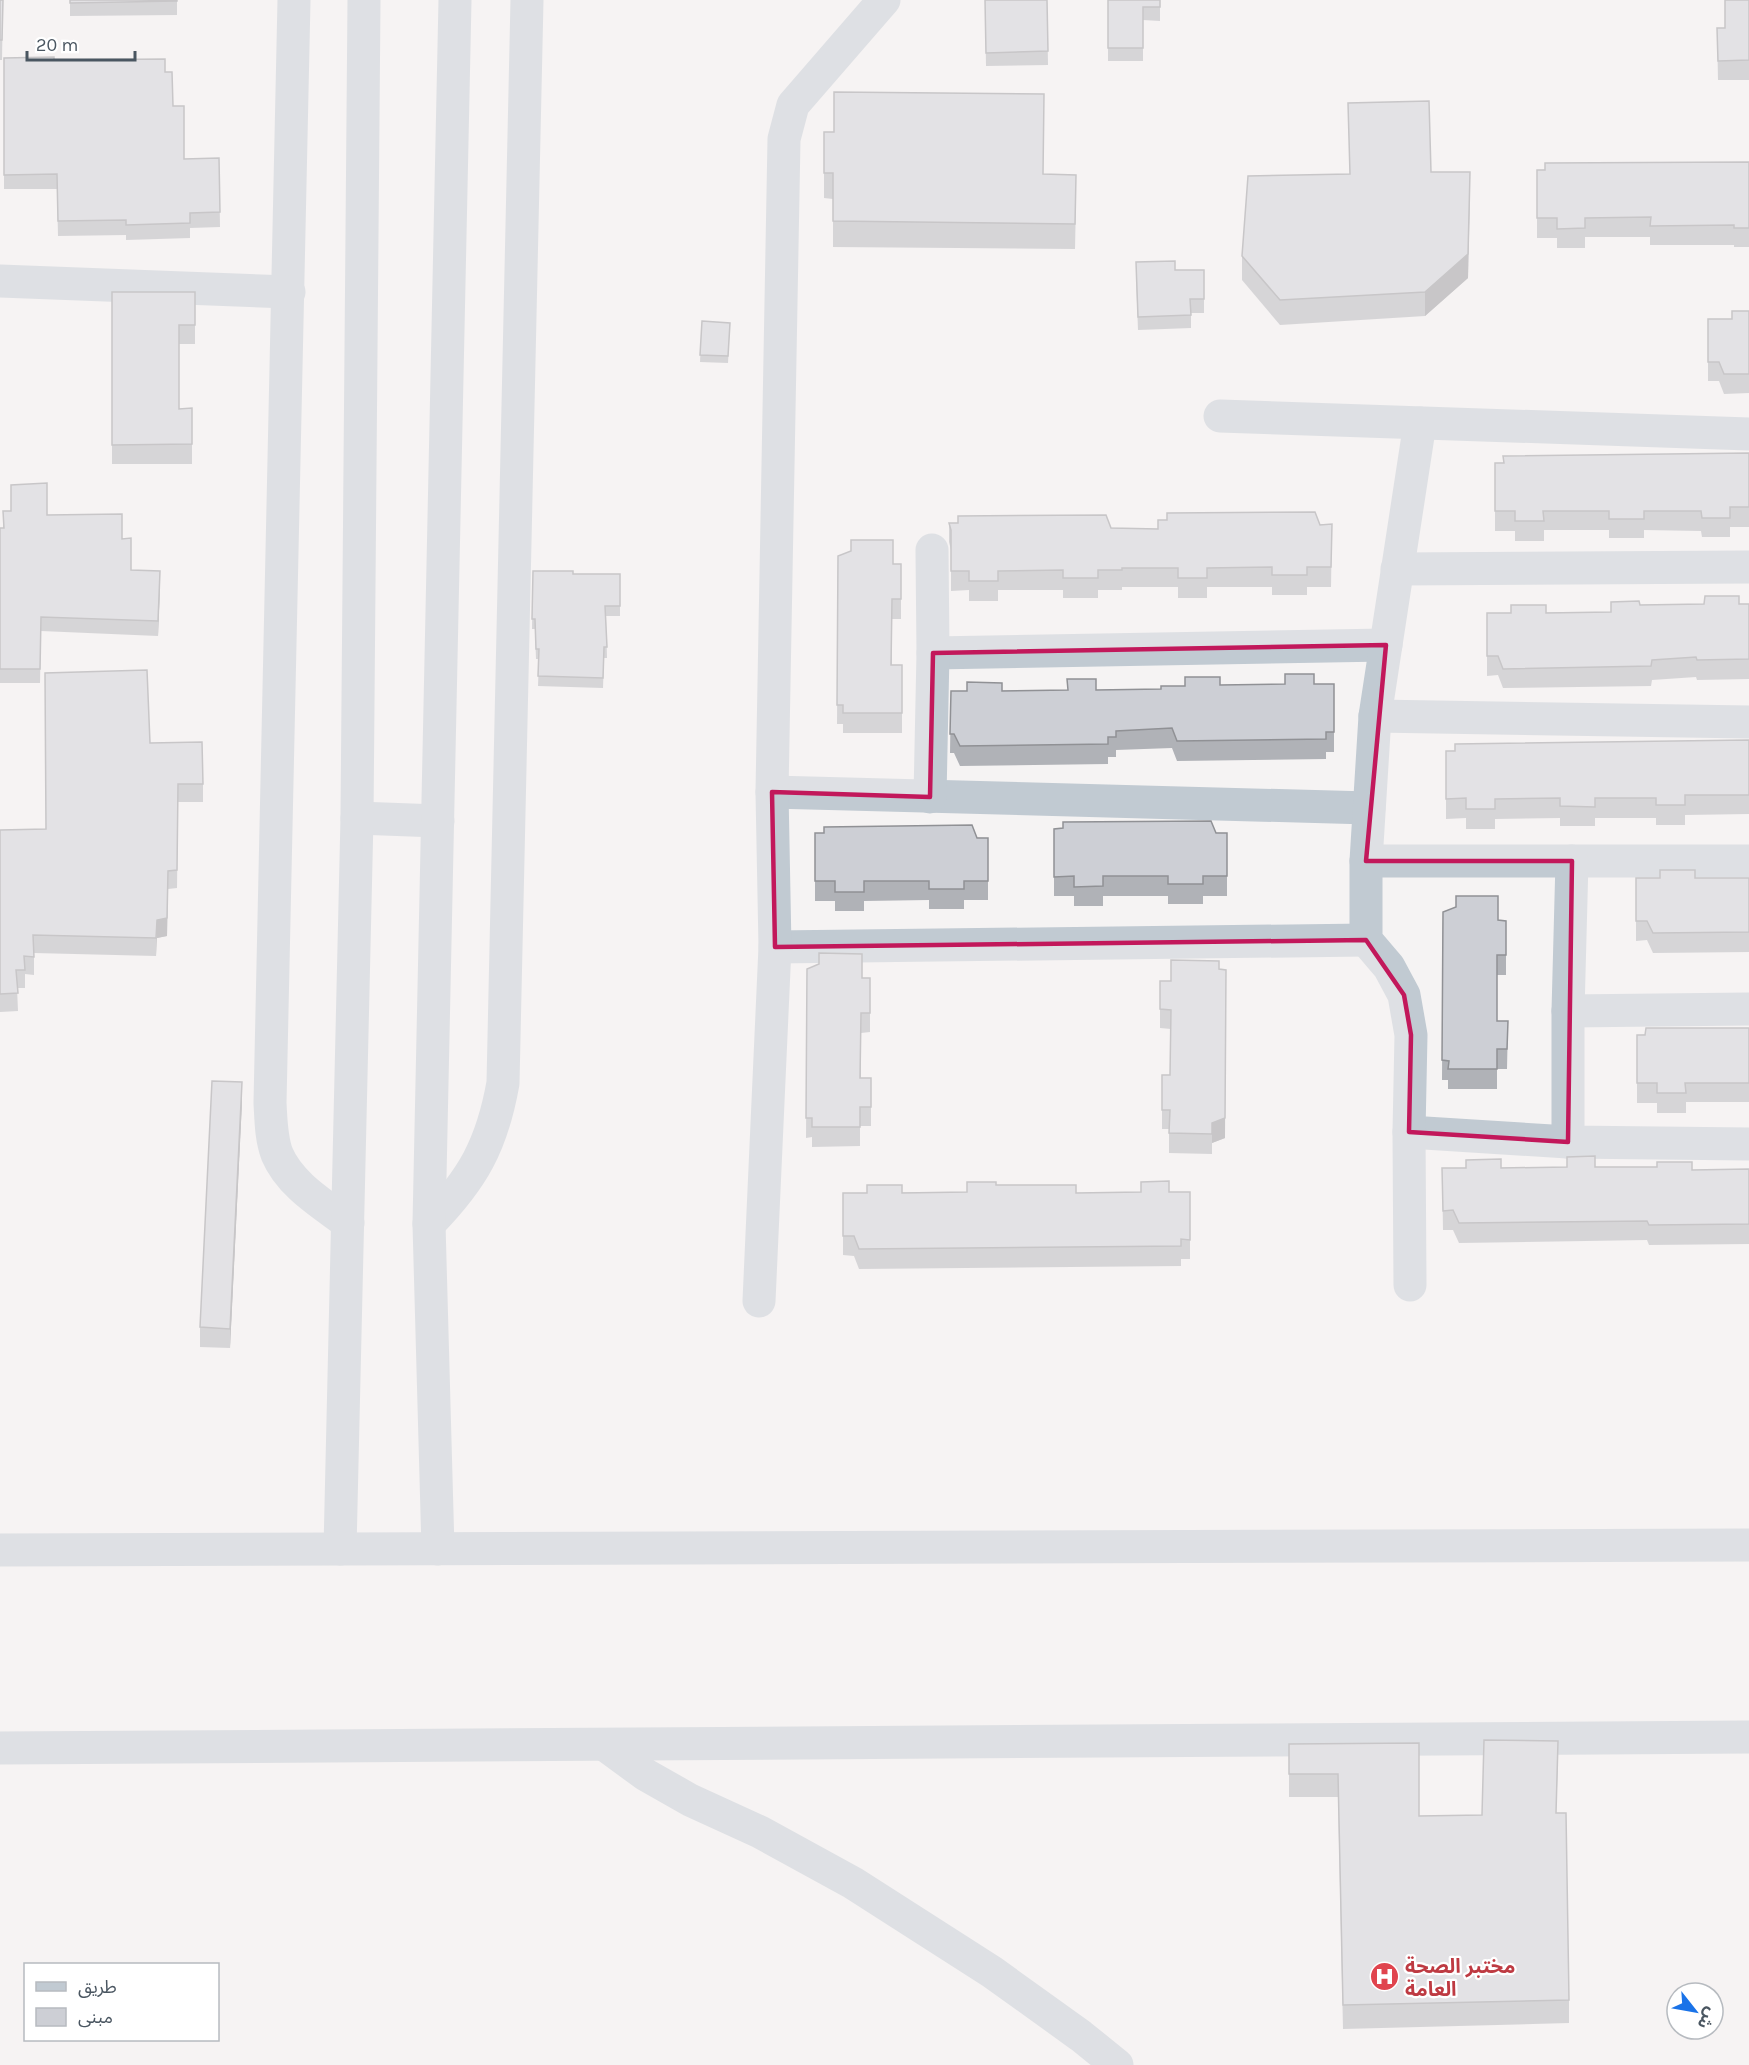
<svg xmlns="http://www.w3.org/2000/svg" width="1749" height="2065" font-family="Karla,'Noto Sans Arabic',sans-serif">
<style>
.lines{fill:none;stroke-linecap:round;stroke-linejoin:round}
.minor{stroke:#c1cad2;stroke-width:33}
.tertiary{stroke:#c1cad2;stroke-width:33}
.wall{fill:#b0b2b7}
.shaded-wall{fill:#909195}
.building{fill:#cdcfd5;stroke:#909195;stroke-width:1.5}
.marked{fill:none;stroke:#c2185b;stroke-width:4.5;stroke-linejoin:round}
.labels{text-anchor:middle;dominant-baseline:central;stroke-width:4.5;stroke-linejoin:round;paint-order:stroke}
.health-label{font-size:20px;font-weight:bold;fill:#be3a42;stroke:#fff;text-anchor:start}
</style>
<rect width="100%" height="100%" fill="#f5f3f3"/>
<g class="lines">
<g class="minor">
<path d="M 294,0 L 270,1103 C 271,1120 271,1138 277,1154 C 290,1185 323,1204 348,1223"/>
<path d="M 0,281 L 289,292"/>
<path d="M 1220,416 L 1749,434"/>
<path d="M 1397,569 L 1749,567"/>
<path d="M 933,653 L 1386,645"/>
<path d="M 1375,716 L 1749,722"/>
<path d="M 772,792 L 1369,808"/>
<path d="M 930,797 L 933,653 L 932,550"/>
<path d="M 1366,861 L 1749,861"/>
<path d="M 775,947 L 1366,940"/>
<path d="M 1568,1011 L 1749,1009"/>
<path d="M 1409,1132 L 1568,1142 L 1749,1144"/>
<path d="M 1568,1142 L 1568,1011 L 1572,861"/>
<path d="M 429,1224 C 473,1179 492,1145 503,1083 L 527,0"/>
<path d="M 1410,1285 L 1409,1132 L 1411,1035 L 1404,995 L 1389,967 L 1366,940 L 1366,861 L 1375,716 L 1420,423"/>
<path d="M 759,1301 L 775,947 L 772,792 L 784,139 L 793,105 L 884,0"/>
<path d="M 605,1745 L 646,1775 L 690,1800 L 760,1832 L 853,1883 L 992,1972 L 1081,2036 L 1117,2065"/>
</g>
<g class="tertiary">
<path d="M 357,818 L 438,821"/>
<path d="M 340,1549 L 357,818 L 364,0"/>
<path d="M 438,1549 L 429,1224 L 455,0"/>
<path d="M 0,1550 L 1749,1545"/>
<path d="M 0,1748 L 1749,1737"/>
</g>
</g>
<g class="wall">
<path d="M 0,0 L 3,0 L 2,60 L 0,60 Z"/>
<path d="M 70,0 L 177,0 L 177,15 L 70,16 Z"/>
<path d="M 985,0 L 1047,0 L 1048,65 L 986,66 Z"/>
<path d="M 1108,0 L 1160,0 L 1160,21 L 1143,20 L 1143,61 L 1108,61 Z"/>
<path d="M 1749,0 L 1749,80 L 1718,80 L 1717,28 L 1725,28 Z"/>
<path d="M 4,58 L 54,60 L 165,72 L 184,159 L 219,158 L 220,227 L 190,228 L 190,238 L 126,240 L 126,235 L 58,236 L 57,189 L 4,189 Z"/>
<path d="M 1348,103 L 1431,172 L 1470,196 L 1468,278 L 1425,316 L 1280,325 L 1242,280 L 1242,256 L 1350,174 Z"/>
<path d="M 1749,162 L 1749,247 L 1734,247 L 1734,245 L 1650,245 L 1650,237 L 1585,237 L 1585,248 L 1557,248 L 1557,238 L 1537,238 L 1537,170 Z"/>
<path d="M 824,173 L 1044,174 L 1076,200 L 1075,249 L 833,247 L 833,199 L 824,198 Z"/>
<path d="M 1175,270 L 1204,270 L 1204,313 L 1191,313 L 1191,328 L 1138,330 L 1136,276 Z"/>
<path d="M 112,292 L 195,292 L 195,344 L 179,344 L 179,409 L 192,408 L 192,464 L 112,464 Z"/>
<path d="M 1749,311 L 1749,393 L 1724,394 L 1719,381 L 1708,381 L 1708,319 L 1732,319 Z"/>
<path d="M 702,321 L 730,323 L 728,363 L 700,362 Z"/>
<path d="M 1749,453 L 1749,527 L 1730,527 L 1730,537 L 1702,537 L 1701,531 L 1644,530 L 1644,538 L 1609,538 L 1609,530 L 1544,530 L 1544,541 L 1515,541 L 1515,531 L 1495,531 L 1495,463 Z"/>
<path d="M 3,511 L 47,515 L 122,539 L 131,570 L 160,585 L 158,636 L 41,631 L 40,683 L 0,683 L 0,528 L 3,528 Z"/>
<path d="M 949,523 L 1158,529 L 1332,524 L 1331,587 L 1307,587 L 1307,595 L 1272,595 L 1272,587 L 1207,587 L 1207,598 L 1178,598 L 1178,587 L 1122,587 L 1122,590 L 1098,590 L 1098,598 L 1063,598 L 1063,590 L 998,590 L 998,601 L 969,601 L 969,590 L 951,591 L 951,550 L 949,542 Z"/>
<path d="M 838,556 L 893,564 L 901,564 L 901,619 L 892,619 L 892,665 L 902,665 L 902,733 L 843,733 L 843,724 L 837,724 Z"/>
<path d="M 533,571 L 573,574 L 620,574 L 620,616 L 606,616 L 607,658 L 604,658 L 603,688 L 538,686 L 539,659 L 536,659 L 535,629 L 532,629 Z"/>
<path d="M 1704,604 L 1749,604 L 1749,679 L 1697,680 L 1696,677 L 1652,680 L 1651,686 L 1503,688 L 1498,675 L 1487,676 L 1487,613 L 1611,612 L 1640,605 Z"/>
<path d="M 1334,684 L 1334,752 L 1326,752 L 1326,759 L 1177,761 L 1172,748 L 1116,750 L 1116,757 L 1108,757 L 1108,764 L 960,766 L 954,753 L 950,753 L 951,691 L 1096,690 L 1161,689 L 1220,685 Z"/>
<path d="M 1749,740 L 1749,814 L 1685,815 L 1685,825 L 1656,825 L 1656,818 L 1595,818 L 1595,826 L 1560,826 L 1560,818 L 1495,819 L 1495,829 L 1466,829 L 1466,818 L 1446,819 L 1446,751 Z"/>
<path d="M 150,743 L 203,784 L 203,802 L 178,802 L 177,888 L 168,889 L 167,936 L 157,938 L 156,956 L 34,953 L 34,975 L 25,974 L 25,988 L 17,988 L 18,1011 L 0,1012 L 0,830 L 46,829 Z"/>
<path d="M 1054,829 L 1227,833 L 1227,896 L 1203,896 L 1203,904 L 1168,904 L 1168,896 L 1103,896 L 1103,906 L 1074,906 L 1074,896 L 1054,896 Z"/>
<path d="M 815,833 L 988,838 L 988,900 L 964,900 L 964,909 L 929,909 L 929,900 L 864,901 L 864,911 L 835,911 L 835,901 L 815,901 Z"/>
<path d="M 1636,878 L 1749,878 L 1749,952 L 1653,953 L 1647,940 L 1636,941 Z"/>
<path d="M 1443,912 L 1498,920 L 1506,940 L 1506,975 L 1497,975 L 1497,1021 L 1508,1021 L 1507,1069 L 1497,1069 L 1497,1089 L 1448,1089 L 1448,1080 L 1442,1080 Z"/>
<path d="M 807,969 L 862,978 L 870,978 L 870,1032 L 861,1033 L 861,1078 L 871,1078 L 871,1126 L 860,1126 L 860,1146 L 812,1147 L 812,1137 L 806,1138 Z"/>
<path d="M 1219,969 L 1225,1138 L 1212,1143 L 1212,1154 L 1169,1153 L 1169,1129 L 1162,1129 L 1162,1075 L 1170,1075 L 1171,1029 L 1160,1028 L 1160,1009 L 1171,981 Z"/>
<path d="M 1749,1028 L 1749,1102 L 1686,1102 L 1686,1113 L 1657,1113 L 1657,1103 L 1637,1103 L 1637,1035 Z"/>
<path d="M 242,1102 L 230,1348 L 200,1347 L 200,1327 Z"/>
<path d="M 1595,1167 L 1692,1170 L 1749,1169 L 1749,1244 L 1649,1245 L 1647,1240 L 1459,1243 L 1453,1230 L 1443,1230 L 1442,1168 Z"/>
<path d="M 996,1185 L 1076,1193 L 1190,1192 L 1190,1259 L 1181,1259 L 1181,1266 L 859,1269 L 854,1256 L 843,1255 L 843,1193 L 967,1192 Z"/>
<path d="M 1289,1744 L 1419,1816 L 1482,1815 L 1558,1764 L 1556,1813 L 1569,2000 L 1569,2023 L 1343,2029 L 1338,1797 L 1289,1797 Z"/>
</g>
<g class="shaded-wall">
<path d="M 1470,172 L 1468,278 L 1425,316 L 1425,292 Z"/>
<path d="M 160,571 L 160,585 L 158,636 L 158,621 Z"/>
<path d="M 168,871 L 167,936 L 157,938 L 156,956 L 157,920 Z"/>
<path d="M 1226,970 L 1225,1138 L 1212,1143 L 1212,1154 L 1212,1123 Z"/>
<path d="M 242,1082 L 242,1102 L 230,1348 L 230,1329 Z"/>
</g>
<g class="building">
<path d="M 0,0 L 3,0 L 2,40 L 0,40 Z"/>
<path d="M 70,0 L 177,0 L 177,1 L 70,3 Z"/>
<path d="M 985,0 L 1047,0 L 1048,51 L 986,53 Z"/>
<path d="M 1108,0 L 1160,0 L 1160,7 L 1143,7 L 1143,48 L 1108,48 Z"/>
<path d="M 1725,0 L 1749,0 L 1749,60 L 1718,61 L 1717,28 L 1725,28 Z"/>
<path d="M 54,57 L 54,60 L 165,59 L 165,72 L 172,72 L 173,106 L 184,106 L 184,159 L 219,158 L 220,212 L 190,213 L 190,223 L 126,225 L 126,220 L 58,221 L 57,174 L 4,175 L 4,58 Z"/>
<path d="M 834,92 L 1044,94 L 1043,174 L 1076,175 L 1075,224 L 833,221 L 833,173 L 824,173 L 824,132 L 834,132 Z"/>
<path d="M 1429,101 L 1431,172 L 1470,172 L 1468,254 L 1425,292 L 1280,300 L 1242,256 L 1248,176 L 1350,174 L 1348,103 Z"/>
<path d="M 1749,162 L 1749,228 L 1734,228 L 1734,225 L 1650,226 L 1651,217 L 1585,218 L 1585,228 L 1557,229 L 1557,218 L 1537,218 L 1537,170 L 1545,170 L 1545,163 Z"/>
<path d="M 1175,261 L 1175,270 L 1204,270 L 1204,299 L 1190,299 L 1191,315 L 1138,317 L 1136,262 Z"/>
<path d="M 112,292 L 195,292 L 195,325 L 179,325 L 179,409 L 192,408 L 192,444 L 112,445 Z"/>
<path d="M 1732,311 L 1749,311 L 1749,374 L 1724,374 L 1719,362 L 1708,362 L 1708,319 L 1732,319 Z"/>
<path d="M 702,321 L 730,323 L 728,356 L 700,355 Z"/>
<path d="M 1749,453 L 1749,507 L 1730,507 L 1730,518 L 1702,518 L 1701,511 L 1644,511 L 1644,519 L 1609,519 L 1609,511 L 1543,511 L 1544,521 L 1515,521 L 1515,511 L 1495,511 L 1495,463 L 1504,463 L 1503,456 Z"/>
<path d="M 47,483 L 47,515 L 122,514 L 122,539 L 131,538 L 131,570 L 160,571 L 158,621 L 41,617 L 40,669 L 0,669 L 0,528 L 4,528 L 3,511 L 11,511 L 11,485 Z"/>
<path d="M 1315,512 L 1320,525 L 1332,524 L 1331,567 L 1307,567 L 1307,575 L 1272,575 L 1272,567 L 1207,568 L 1207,578 L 1178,578 L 1178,568 L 1122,568 L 1122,570 L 1098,570 L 1098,578 L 1063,578 L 1063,570 L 998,571 L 998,581 L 969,581 L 969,571 L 951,571 L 951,530 L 949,523 L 958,523 L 958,516 L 1106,515 L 1111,528 L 1158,529 L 1158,520 L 1167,520 L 1167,513 Z"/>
<path d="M 851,540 L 893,540 L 893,564 L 901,564 L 901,599 L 892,599 L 891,665 L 902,665 L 902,713 L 843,713 L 843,705 L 837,705 L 838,556 L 851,551 Z"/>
<path d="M 533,571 L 573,571 L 573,574 L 620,574 L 620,606 L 605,606 L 607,647 L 604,647 L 603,678 L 538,676 L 539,649 L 536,649 L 535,619 L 532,619 Z"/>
<path d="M 1705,596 L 1739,596 L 1739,604 L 1749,604 L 1749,659 L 1697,660 L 1696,657 L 1652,660 L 1651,666 L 1503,669 L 1498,656 L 1487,656 L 1487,613 L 1511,613 L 1511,605 L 1546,605 L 1546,613 L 1611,612 L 1611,602 L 1639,601 L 1640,605 L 1704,604 Z"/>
<path d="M 147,670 L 150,743 L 202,742 L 203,784 L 178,784 L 177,870 L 168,871 L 167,918 L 157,920 L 156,938 L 33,935 L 34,957 L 24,956 L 25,970 L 16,970 L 18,993 L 0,994 L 0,830 L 46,829 L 45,673 Z"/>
<path d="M 1285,674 L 1314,674 L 1314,684 L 1334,684 L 1334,732 L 1326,732 L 1326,739 L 1177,741 L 1172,728 L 1116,731 L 1116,737 L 1108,737 L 1108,744 L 960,746 L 954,734 L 950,734 L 951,691 L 967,691 L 967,682 L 1002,683 L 1002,691 L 1068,690 L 1067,679 L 1096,679 L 1096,690 L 1161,689 L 1161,686 L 1185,686 L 1185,677 L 1220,677 L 1220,685 L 1285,684 Z"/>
<path d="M 1749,740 L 1749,795 L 1685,795 L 1685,805 L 1656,805 L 1656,798 L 1595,798 L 1595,807 L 1560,806 L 1560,798 L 1495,799 L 1495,809 L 1466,809 L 1466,798 L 1446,799 L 1446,751 L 1455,751 L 1455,744 Z"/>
<path d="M 1211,821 L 1216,833 L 1227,833 L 1227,876 L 1203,876 L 1203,884 L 1168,884 L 1168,876 L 1103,876 L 1103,886 L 1074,887 L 1074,876 L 1054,877 L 1054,829 L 1063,828 L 1063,822 Z"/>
<path d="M 972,825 L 977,838 L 988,838 L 988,881 L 964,881 L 964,889 L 929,889 L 929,881 L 864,881 L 864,892 L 835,892 L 835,881 L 815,881 L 815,833 L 824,833 L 824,827 Z"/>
<path d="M 1660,870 L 1695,870 L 1695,878 L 1749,878 L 1749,932 L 1653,933 L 1647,921 L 1636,921 L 1636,878 L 1660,878 Z"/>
<path d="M 1456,896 L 1498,896 L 1498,920 L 1506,921 L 1506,955 L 1497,955 L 1497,1021 L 1508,1021 L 1507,1049 L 1497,1049 L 1497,1069 L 1448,1069 L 1449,1061 L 1442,1060 L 1443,912 L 1456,907 Z"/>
<path d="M 819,953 L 862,954 L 862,978 L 870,978 L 870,1013 L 861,1013 L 860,1078 L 871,1078 L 871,1107 L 860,1107 L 860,1127 L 812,1127 L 812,1118 L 806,1118 L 807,969 L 819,964 Z"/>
<path d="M 1171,960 L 1219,961 L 1219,969 L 1226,970 L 1225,1118 L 1212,1123 L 1212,1134 L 1169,1133 L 1170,1110 L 1162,1110 L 1162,1075 L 1170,1075 L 1171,1010 L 1160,1009 L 1160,981 L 1171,981 Z"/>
<path d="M 1646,1028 L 1749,1028 L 1749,1083 L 1685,1083 L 1686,1093 L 1657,1093 L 1657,1083 L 1637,1083 L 1637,1035 L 1645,1035 Z"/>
<path d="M 212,1081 L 242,1082 L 230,1329 L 200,1327 Z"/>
<path d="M 1595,1156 L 1595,1167 L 1657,1167 L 1657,1162 L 1692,1162 L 1692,1170 L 1749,1169 L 1749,1224 L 1649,1225 L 1647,1221 L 1459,1223 L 1453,1210 L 1443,1211 L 1442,1168 L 1466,1168 L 1466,1160 L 1501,1159 L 1501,1168 L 1567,1167 L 1567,1157 Z"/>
<path d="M 1169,1181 L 1169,1192 L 1190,1192 L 1190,1240 L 1181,1239 L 1181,1246 L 859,1249 L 854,1236 L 843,1236 L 843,1193 L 867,1193 L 867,1185 L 902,1185 L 902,1193 L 967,1192 L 967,1182 L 996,1182 L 996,1185 L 1076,1185 L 1076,1193 L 1141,1192 L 1141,1182 Z"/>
<path d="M 1484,1740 L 1558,1741 L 1556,1813 L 1566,1813 L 1569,2000 L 1343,2005 L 1338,1774 L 1289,1774 L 1289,1744 L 1419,1743 L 1419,1816 L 1482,1815 Z"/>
</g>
<path d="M0 0H1749V2065H0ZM 1386,645 L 1366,861 L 1572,861 L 1568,1142 L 1409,1132 L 1411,1035 L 1404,995 L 1366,940 L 775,947 L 772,792 L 930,797 L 933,653 Z" fill="#f5f3f3" fill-opacity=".55" fill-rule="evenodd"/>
<path class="marked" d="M 1386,645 L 1366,861 L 1572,861 L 1568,1142 L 1409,1132 L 1411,1035 L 1404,995 L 1366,940 L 775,947 L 772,792 L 930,797 L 933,653 Z"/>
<defs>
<symbol id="hospital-disc" viewBox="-11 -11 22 22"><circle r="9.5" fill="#e0444e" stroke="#fff"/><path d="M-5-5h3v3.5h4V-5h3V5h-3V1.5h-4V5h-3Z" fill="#fff"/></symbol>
</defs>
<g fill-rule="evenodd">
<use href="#hospital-disc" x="1368" y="1960" width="33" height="33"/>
</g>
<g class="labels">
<g class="health-label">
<text x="1405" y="1966">مختبر الصحة<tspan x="1405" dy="23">العامة</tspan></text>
</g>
</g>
<rect x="24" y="1963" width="195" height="78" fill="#ffffff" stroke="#b7bbc0" stroke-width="1.5"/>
<rect x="36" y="1982" width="30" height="9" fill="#c1cad2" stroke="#b7bbc0" stroke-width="1.5"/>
<text x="78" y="1993" font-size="18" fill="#4a5661">طريق</text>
<rect x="36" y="2008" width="30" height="18" fill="#cdcfd5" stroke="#b7bbc0" stroke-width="1.5"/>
<text x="78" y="2023" font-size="18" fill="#4a5661">مبنى</text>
<g transform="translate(1695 2011) rotate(121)"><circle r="28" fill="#ffffff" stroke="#b7bbc0" stroke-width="1.5"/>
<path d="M0-4.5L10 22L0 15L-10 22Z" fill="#1a73e8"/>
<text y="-9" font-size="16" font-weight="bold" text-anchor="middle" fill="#4a5661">ش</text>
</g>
<path d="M27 51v9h108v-9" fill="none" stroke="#4a5661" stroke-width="3"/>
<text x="36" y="51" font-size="18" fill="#4a5661" stroke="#ffffff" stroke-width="4.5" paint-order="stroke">20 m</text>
</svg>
